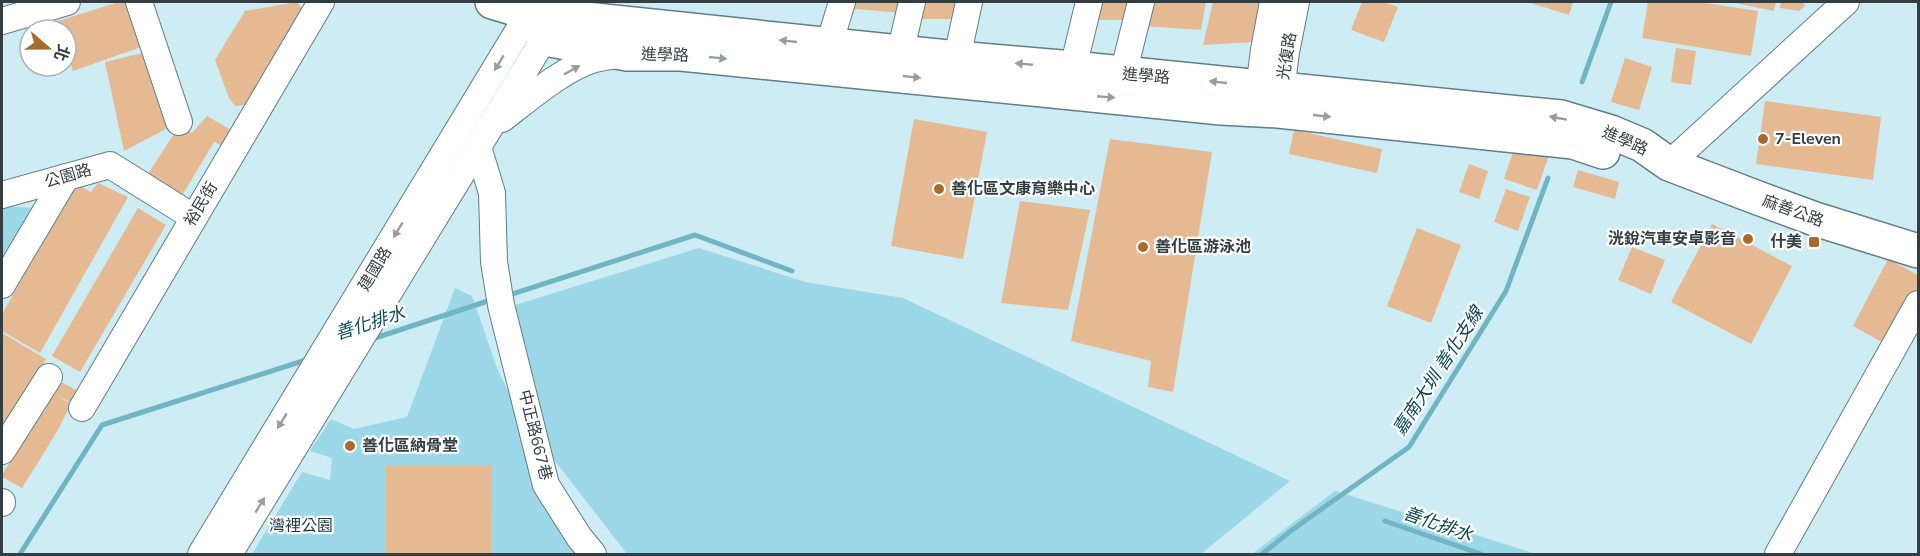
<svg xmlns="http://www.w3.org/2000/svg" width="1920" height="556" font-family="'Nunito Sans','Noto Sans TC',sans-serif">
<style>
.green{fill:#9cd8e7}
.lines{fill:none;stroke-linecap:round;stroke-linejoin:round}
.stream{stroke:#71b5c5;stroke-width:5}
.building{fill:#e5ba93}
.minor-casing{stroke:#617e85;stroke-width:28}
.major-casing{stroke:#617e85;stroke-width:36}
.minor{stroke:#fff;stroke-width:26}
.major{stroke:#fff;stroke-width:33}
.oneway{fill:#989ea0}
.poi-dot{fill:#a86b2e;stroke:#fff;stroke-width:2}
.labels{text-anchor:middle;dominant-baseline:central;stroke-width:4.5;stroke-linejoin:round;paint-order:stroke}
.street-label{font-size:16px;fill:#323e41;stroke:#fff}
.poi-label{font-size:16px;font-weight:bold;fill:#323e41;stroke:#fff;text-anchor:start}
.park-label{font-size:16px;fill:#183a41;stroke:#fff}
.water-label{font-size:18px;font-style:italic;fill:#0c4955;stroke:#fff}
</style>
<rect width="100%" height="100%" fill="#cdecf4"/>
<g class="green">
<path d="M 2,206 L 35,208 L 2,289 Z"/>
<path d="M 699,248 L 805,282 L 903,298 L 1290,481 L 1201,554 L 627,554 L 552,457 L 502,309 Z"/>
<path d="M 455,288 L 472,296 L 497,368 L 553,486 L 604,554 L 252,554 L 302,472 L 330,480 L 332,458 L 310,451 L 331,419 L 354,429 L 407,417 Z"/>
<path d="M 1335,491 L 1536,554 L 1252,554 Z"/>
</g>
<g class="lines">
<g class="stream">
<path d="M 1582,82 L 1611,2"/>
<path d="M 506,296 L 695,235 L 792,271"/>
<path d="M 372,339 L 494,299"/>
<path d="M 1385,521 L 1481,554"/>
<path d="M 20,554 L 102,425 L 309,359"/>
<path d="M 1262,554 L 1292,530 L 1409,447 L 1506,291 L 1548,178"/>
</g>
</g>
<g class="building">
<path d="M 119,2 L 139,2 L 147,45 L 73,71 L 66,46 L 66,30 L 61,30 L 58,21 Z"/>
<path d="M 297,2 L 303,10 L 247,105 L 235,106 L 229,98 L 215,60 L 245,11 Z"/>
<path d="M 847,2 L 903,2 L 900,13 L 845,8 Z"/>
<path d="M 920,2 L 958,2 L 955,19 L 916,19 Z"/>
<path d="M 1095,2 L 1134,2 L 1129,20 L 1090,20 Z"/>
<path d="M 1150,2 L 1206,2 L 1201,30 L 1143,26 Z"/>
<path d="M 1213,2 L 1261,2 L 1254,42 L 1203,45 Z"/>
<path d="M 1362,2 L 1383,2 L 1398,7 L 1384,42 L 1351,30 Z"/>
<path d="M 1528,2 L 1573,2 L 1569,15 Z"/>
<path d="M 1648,2 L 1699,2 L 1758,11 L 1751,56 L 1642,38 Z"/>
<path d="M 1781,2 L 1802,2 L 1805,6 L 1799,11 L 1780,8 Z"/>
<path d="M 1735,3 L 1735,2 L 1776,2 L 1774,11 Z"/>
<path d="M 1676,48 L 1696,51 L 1691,85 L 1671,82 Z"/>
<path d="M 155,50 L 179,122 L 124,151 L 105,62 Z"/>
<path d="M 1625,58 L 1652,67 L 1639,110 L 1611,102 Z"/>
<path d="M 1765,101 L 1881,117 L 1873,180 L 1756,164 Z"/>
<path d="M 207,116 L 233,131 L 225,147 L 214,142 L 180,199 L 144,180 L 179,126 L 192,133 Z"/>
<path d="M 914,119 L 987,132 L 963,259 L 891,246 Z"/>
<path d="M 1294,130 L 1382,149 L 1377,173 L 1289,154 Z"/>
<path d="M 1110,139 L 1212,152 L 1173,392 L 1148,387 L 1151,361 L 1071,341 Z"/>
<path d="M 1515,146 L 1551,149 L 1537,190 L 1504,179 Z"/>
<path d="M 1469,164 L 1488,171 L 1479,199 L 1459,192 Z"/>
<path d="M 1578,170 L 1619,182 L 1615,199 L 1573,187 Z"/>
<path d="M 98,183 L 128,197 L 40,353 L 2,331 L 2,314 L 76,184 L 91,192 Z"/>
<path d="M 1506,189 L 1530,197 L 1518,231 L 1494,222 Z"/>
<path d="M 1020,201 L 1090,210 L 1068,310 L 1001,303 Z"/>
<path d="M 138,208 L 166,225 L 80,372 L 52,356 Z"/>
<path d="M 1712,224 L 1792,266 L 1751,344 L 1671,302 Z"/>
<path d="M 1417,228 L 1461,245 L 1431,323 L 1387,306 Z"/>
<path d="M 1632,247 L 1665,260 L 1651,294 L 1618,280 Z"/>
<path d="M 1888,259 L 1918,275 L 1918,289 L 1889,346 L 1853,326 Z"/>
<path d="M 2,333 L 46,359 L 2,437 Z"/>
<path d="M 59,381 L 78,391 L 72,403 L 56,395 L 71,404 L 58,430 L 22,488 L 2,477 L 2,475 Z"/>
<path d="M 385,465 L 492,465 L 491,554 L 385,554 Z"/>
</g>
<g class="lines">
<defs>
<g id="minor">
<path d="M 139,2 L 179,122"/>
<path d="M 2,21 L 67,2"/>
<path d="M 829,45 L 842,2"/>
<path d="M 900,53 L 912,2"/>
<path d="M 957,58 L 969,2"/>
<path d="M 1073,68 L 1089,2"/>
<path d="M 1123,74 L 1141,2"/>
<path d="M 1257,105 L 1264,50 L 1273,2"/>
<path d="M 1279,108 L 1286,52 L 1296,2"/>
<path d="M 502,119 C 527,100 565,67 595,59 C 602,57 611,56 618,55"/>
<path d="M 478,147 L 492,193 L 494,262 L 501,305 L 546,485 L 579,537 L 593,554"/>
<path d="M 1669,164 L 1846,2"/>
<path d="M 2,195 L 110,165 L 193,217"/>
<path d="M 2,285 L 66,177"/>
<path d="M 82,408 L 321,2"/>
<path d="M 2,451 L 49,377"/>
<path d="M 2,502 L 2,503"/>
<path d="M 201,554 L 529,13"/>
<path d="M 229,554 L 553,24"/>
<path d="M 1778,554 L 1918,304"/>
</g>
<g id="major">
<path d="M 492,2 L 529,13 L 957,58 L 1073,68 L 1561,117 L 1611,132 L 1642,145 L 1669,164 L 1750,195 L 1815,219 L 1918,251"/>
<path d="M 529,13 L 545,39 L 627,54 L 681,54 L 1221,108 L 1278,111 L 1573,142 L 1603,152"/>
</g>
</defs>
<use href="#minor" class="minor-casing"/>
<use href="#major" class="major-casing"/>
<use href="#minor" class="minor"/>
<use href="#major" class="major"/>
</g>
<defs><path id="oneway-solid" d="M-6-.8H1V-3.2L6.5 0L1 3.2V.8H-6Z" transform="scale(1.5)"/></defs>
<g class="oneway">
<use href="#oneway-solid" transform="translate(788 41) rotate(-174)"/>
<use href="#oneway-solid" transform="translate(718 58) rotate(6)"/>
<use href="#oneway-solid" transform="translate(499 63) rotate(121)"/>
<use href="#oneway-solid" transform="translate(1024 64) rotate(-175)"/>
<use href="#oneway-solid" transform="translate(572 70) rotate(-29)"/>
<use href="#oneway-solid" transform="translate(912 77) rotate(6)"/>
<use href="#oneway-solid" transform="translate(1218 82) rotate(-174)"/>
<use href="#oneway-solid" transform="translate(1106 97) rotate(5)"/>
<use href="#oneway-solid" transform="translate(1322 116) rotate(6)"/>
<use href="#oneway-solid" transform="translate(1558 118) rotate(-170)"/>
<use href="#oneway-solid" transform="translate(398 230) rotate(121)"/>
<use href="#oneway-solid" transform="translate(282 421) rotate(121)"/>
<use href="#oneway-solid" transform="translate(260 505) rotate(-59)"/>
</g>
<g class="poi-dot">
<circle cx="1763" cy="139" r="6"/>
<circle cx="939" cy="189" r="6"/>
<circle cx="1748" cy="239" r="6"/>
<rect x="1808" y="236" width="12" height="12" rx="3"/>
<circle cx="1143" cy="247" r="6"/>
<circle cx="350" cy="446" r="6"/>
</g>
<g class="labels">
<g class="street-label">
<text transform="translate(665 55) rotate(2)">進學路</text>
<text transform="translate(1287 56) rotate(-81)">光復路</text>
<text transform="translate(1146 76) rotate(5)">進學路</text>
<text transform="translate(1625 141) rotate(24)">進學路</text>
<text transform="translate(68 176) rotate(-16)">公園路</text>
<text transform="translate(201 204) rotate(-59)">裕民街</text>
<text transform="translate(1793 211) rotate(20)">麻善公路</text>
<text transform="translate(375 269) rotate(-59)">建國路</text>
<text transform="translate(535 435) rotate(76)">中正路667巷</text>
</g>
<g class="poi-label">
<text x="1775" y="139">7-Eleven</text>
<text x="951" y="189">善化區文康育樂中心</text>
<text x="1736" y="239" text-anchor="end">洸銳汽車安卓影音</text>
<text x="1802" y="242" text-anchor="end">什美</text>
<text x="1155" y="247">善化區游泳池</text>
<text x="362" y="446">善化區納骨堂</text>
</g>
<g class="park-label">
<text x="301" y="526">灣裡公園</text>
</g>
<g class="water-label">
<text transform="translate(370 323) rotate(-18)">善化排水</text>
<text transform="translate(1438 371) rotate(-57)">嘉南大圳 善化支線</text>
<text transform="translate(1438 524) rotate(19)">善化排水</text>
</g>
</g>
<rect width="1920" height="556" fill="none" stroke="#323e41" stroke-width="6"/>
<g transform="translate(48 48) rotate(110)"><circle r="28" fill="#ffffff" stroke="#adb2b3" stroke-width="1.5"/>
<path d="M0-4.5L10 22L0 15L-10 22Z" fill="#a86b2e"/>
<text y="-9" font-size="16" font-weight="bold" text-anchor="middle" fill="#323e41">北</text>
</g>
</svg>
